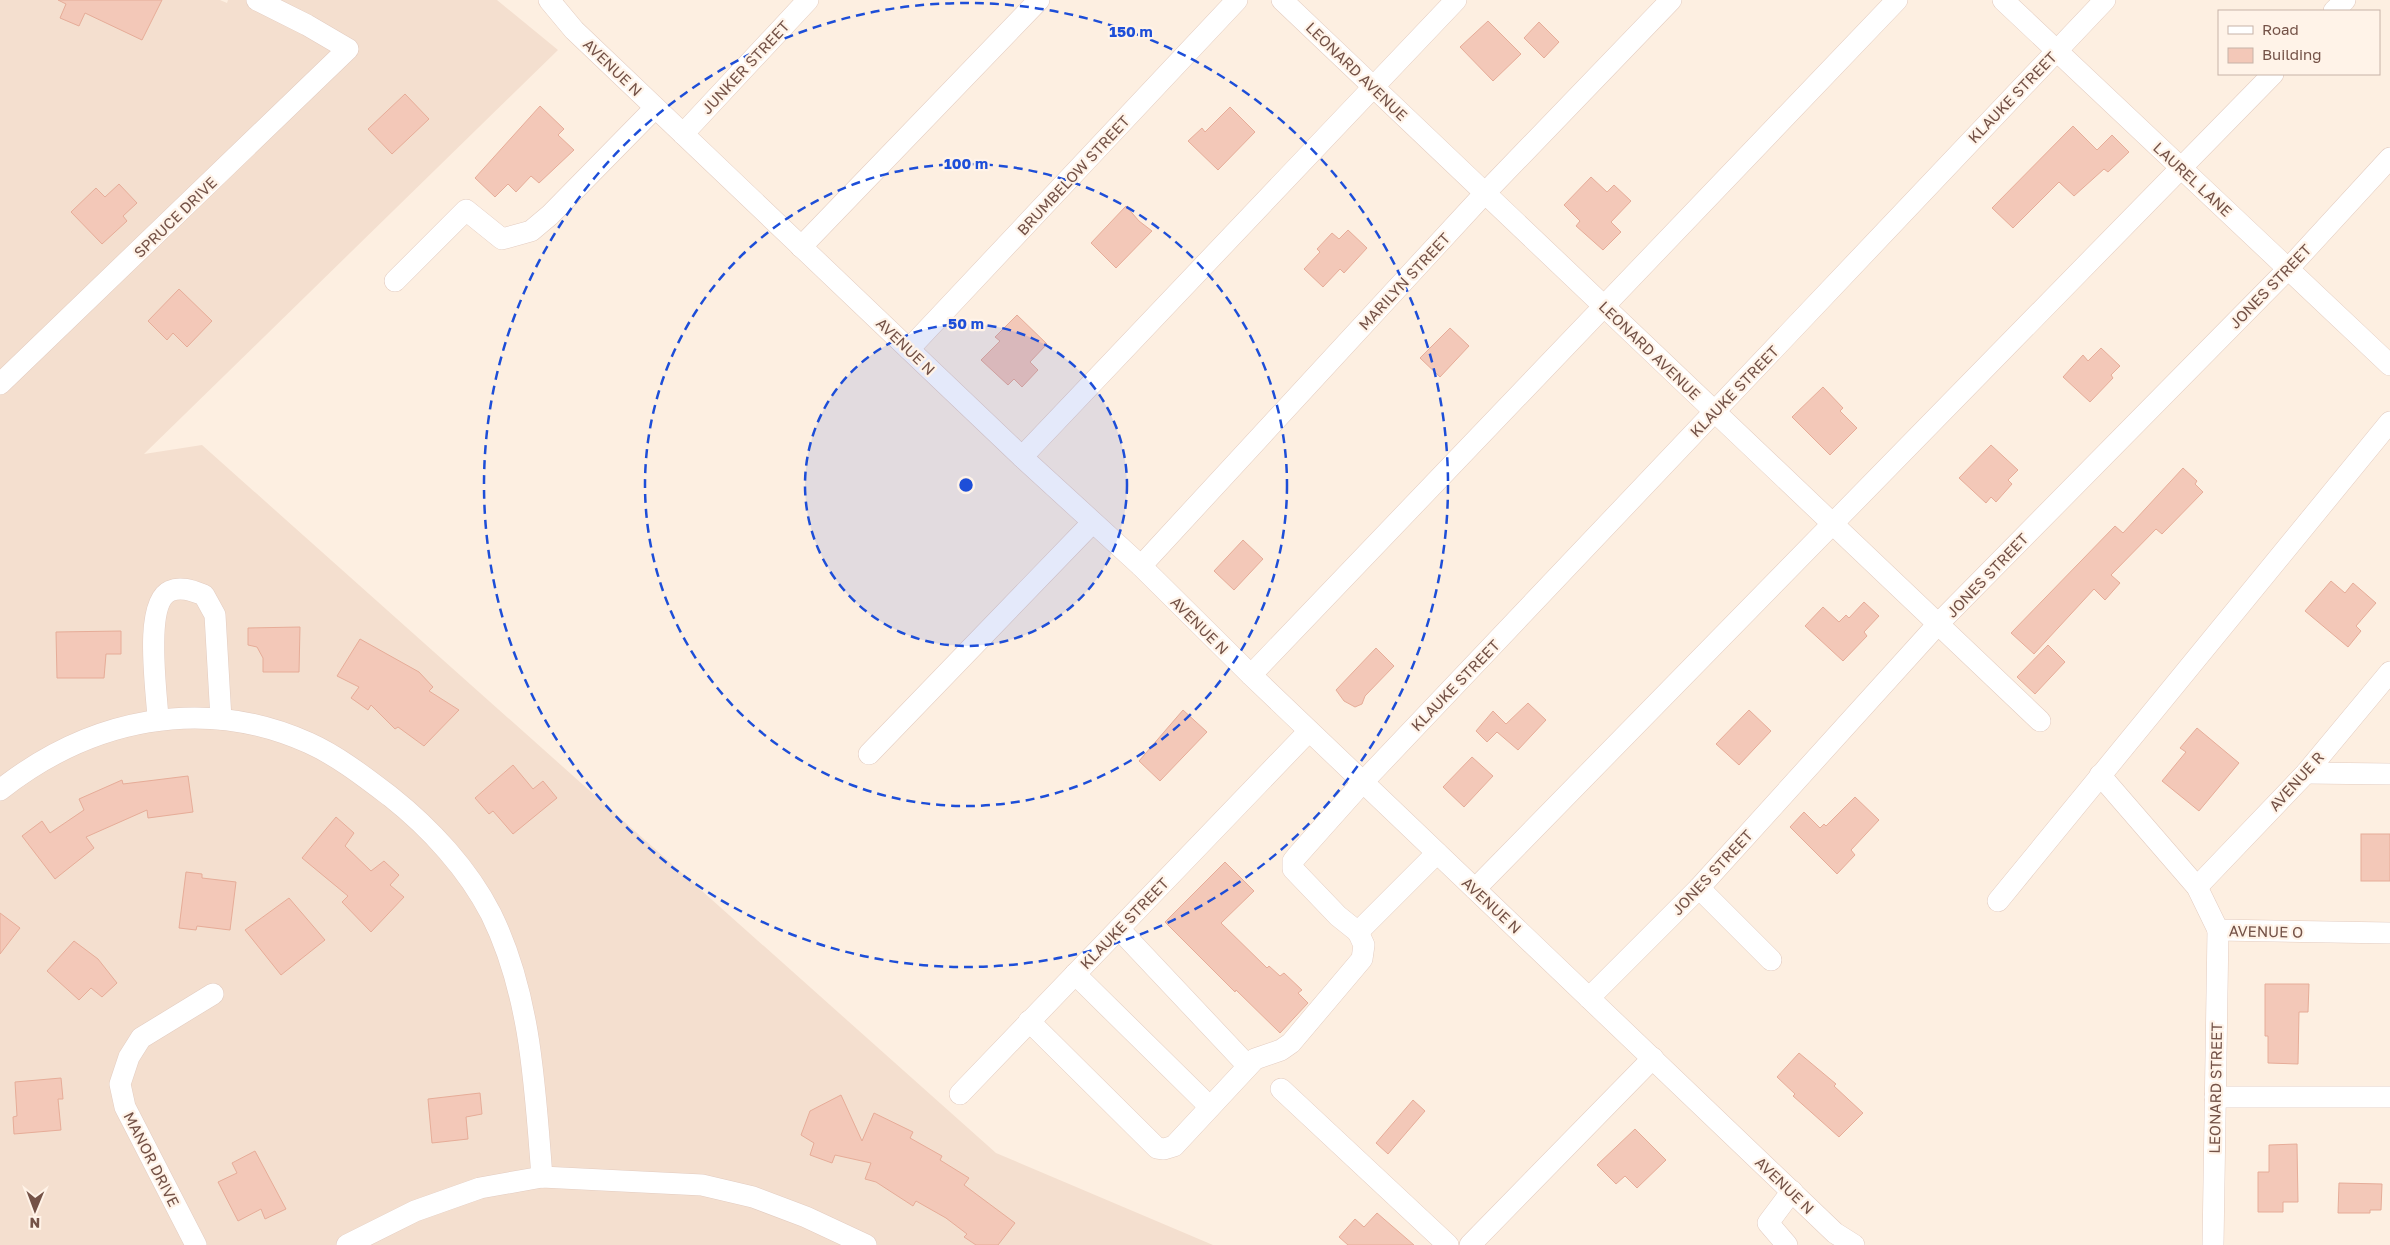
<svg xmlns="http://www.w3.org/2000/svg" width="2390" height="1245" font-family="'Golos Text',sans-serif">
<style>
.residential{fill:#f4dfcf}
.building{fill:#f3c8b8;stroke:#e6ac98}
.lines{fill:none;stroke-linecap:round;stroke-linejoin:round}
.minor-casing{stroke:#e3ccc0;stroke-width:22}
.minor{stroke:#fff;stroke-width:21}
.ring{fill:none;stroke:#1d4ed8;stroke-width:2.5;stroke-dasharray:9 6}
.labels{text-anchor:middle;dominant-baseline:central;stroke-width:4.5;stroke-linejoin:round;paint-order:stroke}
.street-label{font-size:15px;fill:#745247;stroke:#fff3e8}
.centre{fill:#1d4ed8;stroke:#fff3e8;stroke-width:2.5}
.ring-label{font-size:15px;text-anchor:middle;font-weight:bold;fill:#1d4ed8;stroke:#fff3e8;stroke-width:4.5;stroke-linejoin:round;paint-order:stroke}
</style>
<rect width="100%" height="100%" fill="#fdefe1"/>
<path class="residential" d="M 0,0 L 220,0 L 227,3 L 228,0 L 497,0 L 558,50 L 144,454 L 202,445 L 996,1153 L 1213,1245 L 0,1245 Z"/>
<g class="building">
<path d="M 58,0 L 162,0 L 142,40 L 85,13 L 79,26 L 60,18 L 66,4 Z"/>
<path d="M 1488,21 L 1521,54 L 1493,81 L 1460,47 Z"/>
<path d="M 1539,22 L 1559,42 L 1544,58 L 1524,38 Z"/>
<path d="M 405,94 L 429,119 L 392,154 L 368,129 Z"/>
<path d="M 540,106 L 564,129 L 558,135 L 574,150 L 539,183 L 531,176 L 516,192 L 508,184 L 495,197 L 475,178 Z"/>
<path d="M 1230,107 L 1255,132 L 1218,170 L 1188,141 L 1202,128 L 1205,132 Z"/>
<path d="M 2073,126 L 2097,150 L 2112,135 L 2129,152 L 2108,172 L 2104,169 L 2074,196 L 2059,182 L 2013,228 L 1992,208 Z"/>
<path d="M 1591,177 L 1607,192 L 1614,185 L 1631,201 L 1611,222 L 1621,232 L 1603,250 L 1576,226 L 1580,221 L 1564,205 Z"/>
<path d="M 119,184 L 137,203 L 123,216 L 127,221 L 102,244 L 71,212 L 96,188 L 105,197 Z"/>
<path d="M 1126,206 L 1139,221 L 1152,231 L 1116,268 L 1091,243 Z"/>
<path d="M 1348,230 L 1367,248 L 1344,273 L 1340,269 L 1323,287 L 1304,269 L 1320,252 L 1317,249 L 1332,233 L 1339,239 Z"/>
<path d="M 179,289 L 212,321 L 187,347 L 173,333 L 167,340 L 148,321 Z"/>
<path d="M 1017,315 L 1047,344 L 1030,362 L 1038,370 L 1022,387 L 1014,379 L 1008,385 L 981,360 L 1000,341 L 995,337 Z"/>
<path d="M 1450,328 L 1469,346 L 1440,377 L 1420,358 Z"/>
<path d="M 2101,348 L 2120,366 L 2111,375 L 2113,378 L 2090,402 L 2063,377 L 2083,355 L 2088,361 Z"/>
<path d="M 1823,387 L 1843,408 L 1840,411 L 1857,428 L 1830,455 L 1792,417 Z"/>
<path d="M 1991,445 L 2018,470 L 2008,480 L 2012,484 L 1996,502 L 1991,497 L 1986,503 L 1959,478 Z"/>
<path d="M 2183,468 L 2197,481 L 2195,484 L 2203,492 L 2162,534 L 2156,529 L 2111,575 L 2120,583 L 2105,600 L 2094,589 L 2034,654 L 2011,633 L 2115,526 L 2123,533 Z"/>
<path d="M 1243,540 L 1263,559 L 1234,590 L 1214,571 Z"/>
<path d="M 2331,581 L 2345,593 L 2353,583 L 2376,603 L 2356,626 L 2361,631 L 2348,647 L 2305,611 Z"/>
<path d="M 1864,602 L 1879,616 L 1864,632 L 1867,636 L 1843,661 L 1805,626 L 1823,607 L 1839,622 L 1846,615 L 1849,618 Z"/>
<path d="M 300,627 L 299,672 L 263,672 L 263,658 L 257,647 L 248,645 L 248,628 Z"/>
<path d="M 121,631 L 121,654 L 106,654 L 104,678 L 57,678 L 56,632 Z"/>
<path d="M 360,639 L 419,672 L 433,687 L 429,691 L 459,710 L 424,746 L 398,727 L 395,729 L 371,705 L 368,710 L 351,698 L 359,687 L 337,676 Z"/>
<path d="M 2048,645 L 2065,662 L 2035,694 L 2017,677 Z"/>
<path d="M 1376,648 L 1394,666 L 1365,696 L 1362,704 L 1355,707 L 1344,701 L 1336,690 Z"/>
<path d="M 1528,703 L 1546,720 L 1518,750 L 1497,732 L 1487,742 L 1476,731 L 1493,711 L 1506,724 Z"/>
<path d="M 1183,710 L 1207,732 L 1160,781 L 1139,761 Z"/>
<path d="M 1749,710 L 1771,731 L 1739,765 L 1716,744 Z"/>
<path d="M 2197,728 L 2239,763 L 2199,811 L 2162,781 L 2186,752 L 2180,748 Z"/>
<path d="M 1472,757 L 1493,776 L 1464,807 L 1443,787 Z"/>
<path d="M 513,765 L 533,789 L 543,781 L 557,798 L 513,834 L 493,811 L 489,814 L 475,798 Z"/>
<path d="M 188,776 L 193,812 L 148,818 L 147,810 L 86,837 L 94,848 L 55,879 L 22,836 L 42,821 L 50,833 L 84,810 L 79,799 L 122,780 L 123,784 Z"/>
<path d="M 1855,797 L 1879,820 L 1851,850 L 1855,855 L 1837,874 L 1790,827 L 1804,812 L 1820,828 L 1824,824 L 1826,826 Z"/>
<path d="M 336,817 L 354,833 L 345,846 L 371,871 L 384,861 L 399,875 L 390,885 L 404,897 L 371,932 L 342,902 L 348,896 L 302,858 Z"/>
<rect x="2361" y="834" width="29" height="47"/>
<path d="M 1225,862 L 1254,891 L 1221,923 L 1267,968 L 1269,966 L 1280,976 L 1284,973 L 1302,990 L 1298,993 L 1308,1003 L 1280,1033 L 1236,990 L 1235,992 L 1165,922 Z"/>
<path d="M 186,872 L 202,874 L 202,878 L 236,882 L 230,930 L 197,926 L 196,930 L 179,928 Z"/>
<path d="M 289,898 L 325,940 L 281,975 L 245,930 Z"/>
<path d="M 0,913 L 20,928 L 0,954 Z"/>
<path d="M 74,941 L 98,959 L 117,983 L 102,997 L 91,988 L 79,1000 L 47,971 Z"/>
<path d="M 2265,984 L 2309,984 L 2308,1012 L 2299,1012 L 2298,1064 L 2268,1063 L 2268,1036 L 2265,1036 Z"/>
<path d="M 1799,1053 L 1836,1084 L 1834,1086 L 1863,1113 L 1839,1137 L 1793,1096 L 1795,1094 L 1777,1077 Z"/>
<path d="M 61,1078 L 63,1099 L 58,1099 L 61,1130 L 14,1134 L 13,1117 L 17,1116 L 15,1082 Z"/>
<path d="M 480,1093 L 482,1114 L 466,1117 L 468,1139 L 432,1143 L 428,1099 Z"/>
<path d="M 841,1095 L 862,1141 L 874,1113 L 913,1132 L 910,1138 L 942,1156 L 940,1160 L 969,1178 L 964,1185 L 1015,1223 L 998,1245 L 976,1245 L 964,1237 L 967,1234 L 946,1218 L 916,1201 L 913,1206 L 876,1182 L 865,1179 L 871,1163 L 835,1155 L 832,1163 L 810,1155 L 814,1143 L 801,1135 L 810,1111 Z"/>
<path d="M 1413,1100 L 1425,1111 L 1388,1154 L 1376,1143 Z"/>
<path d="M 1635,1129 L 1666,1160 L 1637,1188 L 1625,1176 L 1616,1184 L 1597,1165 Z"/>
<path d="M 2297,1144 L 2298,1202 L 2283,1202 L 2283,1212 L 2258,1212 L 2258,1172 L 2269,1172 L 2269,1145 Z"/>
<path d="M 255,1151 L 286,1209 L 265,1219 L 261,1209 L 238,1221 L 218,1182 L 237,1173 L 232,1163 Z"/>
<path d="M 2339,1183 L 2382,1184 L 2381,1210 L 2370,1210 L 2370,1213 L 2338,1213 Z"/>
<path d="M 1377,1213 L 1414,1245 L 1348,1245 L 1339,1237 L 1355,1219 L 1364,1227 Z"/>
</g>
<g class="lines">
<defs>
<g id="minor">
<path d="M 549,0 L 574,30 L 1022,457 L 1141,566 L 1251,675 L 1835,1233 L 1854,1245"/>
<path d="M 1282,0 L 2040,721"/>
<path d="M 2003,0 L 2390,365"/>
<path d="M 2334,11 L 2345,0"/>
<path d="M 683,134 L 808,0"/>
<path d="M 801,247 L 1039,0"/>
<path d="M 395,281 L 466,210 L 502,239 L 531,231 L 550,215 L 655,108"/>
<path d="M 909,349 L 1237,0"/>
<path d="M 0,384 L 348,49 L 307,25 L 257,0"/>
<path d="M 1022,457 L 1456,0"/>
<path d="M 1141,566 L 1485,193 L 1671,0"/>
<path d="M 1251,675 L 1897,0"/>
<path d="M 158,719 C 157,693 143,603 170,591 C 181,586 193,591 204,595 L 215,615 L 221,719"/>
<path d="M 869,754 L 1092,523"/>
<path d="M 2306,773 L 2390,774"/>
<path d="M 2100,775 L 2197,887 L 2218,930 L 2390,933"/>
<path d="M 0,790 C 90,719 202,695 309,743 C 338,756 366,778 391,797 C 430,828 468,869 491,914 C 531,995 535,1088 542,1177"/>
<path d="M 1437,853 L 1358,932 L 1338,916 L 1293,869 L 1293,861 L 1297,856 L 1363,782 L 2105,0"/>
<path d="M 2197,887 L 2306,773 L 2390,672"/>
<path d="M 1699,888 L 1771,960"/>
<path d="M 1475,889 L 2273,74"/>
<path d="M 1998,901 L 2390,422"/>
<path d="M 1119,929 L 1248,1066"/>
<path d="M 1075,974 L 1210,1107"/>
<path d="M 1589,998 L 1699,888 L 1938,624 L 2288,269 L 2390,158"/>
<path d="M 1029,1021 L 1157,1148 L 1164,1149 L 1174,1146 L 1255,1059 L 1281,1050 L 1291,1043 L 1362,959 L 1364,945 L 1358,932"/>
<path d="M 1281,1089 L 1448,1245"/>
<path d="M 960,1094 L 1309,731"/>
<path d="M 2215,1097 L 2390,1097"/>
<path d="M 196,1245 L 125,1107 L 120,1084 L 129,1057 L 141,1038 L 213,994"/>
<path d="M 347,1245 L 415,1211 L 480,1188 L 542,1177 L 702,1185 L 753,1197 L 806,1217 L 866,1245"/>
<path d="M 1470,1245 L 1653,1058"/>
<path d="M 1787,1245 L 1768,1223 L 1792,1191"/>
<path d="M 2213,1245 L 2218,930"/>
</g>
</defs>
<use href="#minor" class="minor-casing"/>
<use href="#minor" class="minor"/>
</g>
<circle cx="966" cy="485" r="161" fill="#1d4ed8" fill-opacity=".12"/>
<g class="ring">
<circle cx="966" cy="485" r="161"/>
<circle cx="966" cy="485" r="321"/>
<circle cx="966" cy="485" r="482"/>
</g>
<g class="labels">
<g class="street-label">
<text transform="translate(613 67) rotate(44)">AVENUE N</text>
<text transform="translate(745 67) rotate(-47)">JUNKER STREET</text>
<text transform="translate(1357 71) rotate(44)">LEONARD AVENUE</text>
<text transform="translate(2012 97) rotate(-46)">KLAUKE STREET</text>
<text transform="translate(1073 175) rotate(-47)">BRUMBELOW STREET</text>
<text transform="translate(2193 179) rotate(43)">LAUREL LANE</text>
<text transform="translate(175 217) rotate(-44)">SPRUCE DRIVE</text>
<text transform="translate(1404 281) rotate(-47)">MARILYN STREET</text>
<text transform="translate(2270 286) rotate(-46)">JONES STREET</text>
<text transform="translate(906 346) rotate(44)">AVENUE N</text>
<text transform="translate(1650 350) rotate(44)">LEONARD AVENUE</text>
<text transform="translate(1734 391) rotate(-46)">KLAUKE STREET</text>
<text transform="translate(1987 575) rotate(-46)">JONES STREET</text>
<text transform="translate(1200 625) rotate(45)">AVENUE N</text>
<text transform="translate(1455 685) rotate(-46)">KLAUKE STREET</text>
<text transform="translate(2296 781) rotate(-48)">AVENUE R</text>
<text transform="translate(1712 872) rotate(-47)">JONES STREET</text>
<text transform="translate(1492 905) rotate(43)">AVENUE N</text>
<text transform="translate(1124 923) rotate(-46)">KLAUKE STREET</text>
<text transform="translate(2266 931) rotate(1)">AVENUE O</text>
<text transform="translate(2215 1088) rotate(-89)">LEONARD STREET</text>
<text transform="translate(152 1159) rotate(63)">MANOR DRIVE</text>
<text transform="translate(1785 1185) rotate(44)">AVENUE N</text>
</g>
</g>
<circle cx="966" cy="485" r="8" class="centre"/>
<g class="ring-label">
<text x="1131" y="37">150 m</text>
<text x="966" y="169">100 m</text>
<text x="966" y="329">50 m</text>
</g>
<rect x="2218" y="10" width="162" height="65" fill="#fff3e8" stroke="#c7b3a8"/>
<rect x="2228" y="26" width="25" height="8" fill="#ffffff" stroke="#c7b3a8"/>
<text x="2262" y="35" font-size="15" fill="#745247">Road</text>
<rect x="2228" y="48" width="25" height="15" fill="#f3c8b8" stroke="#c7b3a8"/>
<text x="2262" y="60" font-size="15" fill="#745247">Building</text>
<g transform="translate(35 1210) rotate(181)" stroke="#fff3e8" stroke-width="4" paint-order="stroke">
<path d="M0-4L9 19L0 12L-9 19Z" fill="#745247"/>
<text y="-8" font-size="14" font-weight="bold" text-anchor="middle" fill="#745247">N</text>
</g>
</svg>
